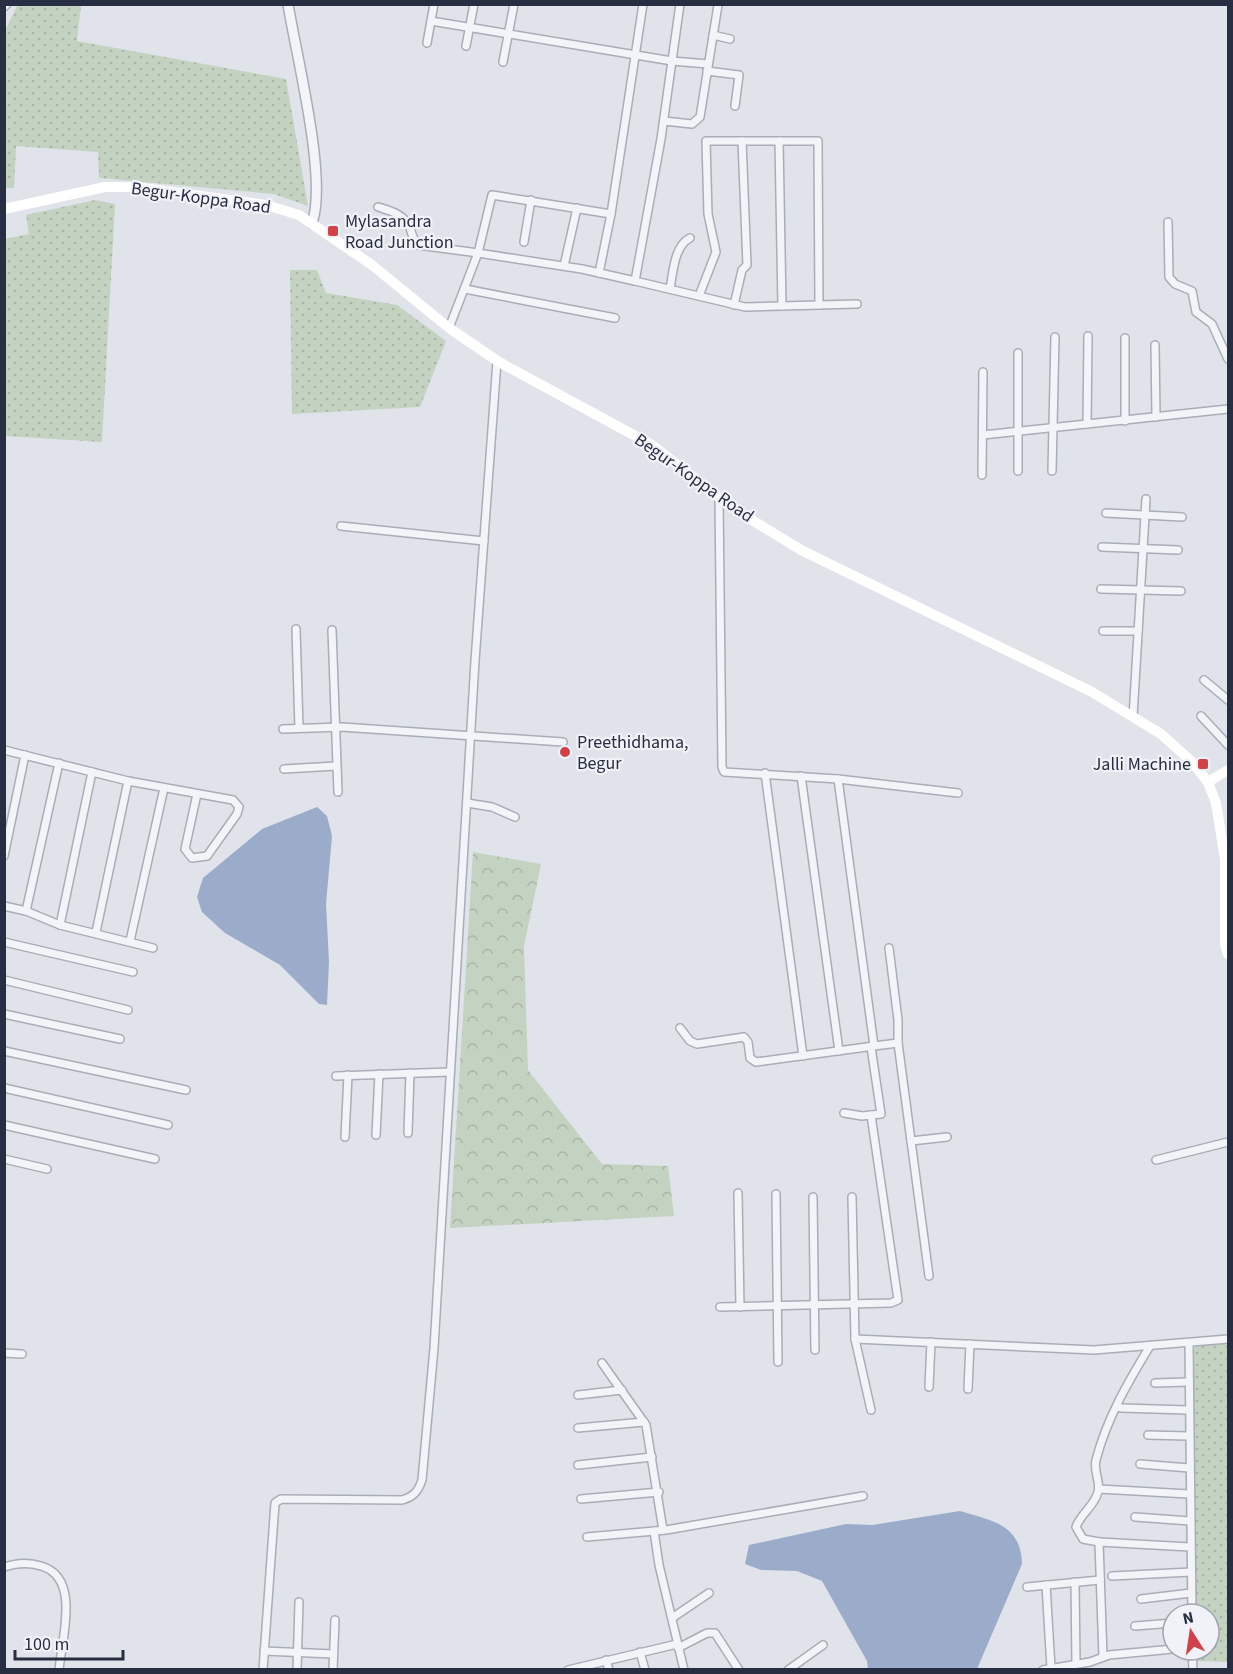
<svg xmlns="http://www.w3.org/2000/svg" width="1233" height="1674" font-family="'Source Sans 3',sans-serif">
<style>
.grass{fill:url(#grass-dots)}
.forest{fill:url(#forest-crowns)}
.water{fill:#9aacca}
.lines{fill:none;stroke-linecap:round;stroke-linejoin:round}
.minor-casing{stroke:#a9adb7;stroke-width:10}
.tertiary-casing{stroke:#a9adb7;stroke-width:12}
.minor{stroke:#f3f4f7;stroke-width:7}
.tertiary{stroke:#f3f4f7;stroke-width:9}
.secondary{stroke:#fff;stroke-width:10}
.poi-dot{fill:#d14248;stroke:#f0f2f7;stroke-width:2}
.labels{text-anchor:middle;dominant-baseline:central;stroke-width:4.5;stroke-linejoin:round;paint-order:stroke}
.street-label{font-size:18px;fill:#282e41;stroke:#f0f2f7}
.poi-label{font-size:18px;fill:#282e41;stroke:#f0f2f7;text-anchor:start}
</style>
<defs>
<pattern id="grass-dots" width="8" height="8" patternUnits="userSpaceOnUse" patternTransform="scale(1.5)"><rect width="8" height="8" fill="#c4d3c1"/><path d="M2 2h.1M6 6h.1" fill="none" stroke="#a8b5a7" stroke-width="1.8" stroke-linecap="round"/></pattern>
<pattern id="forest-crowns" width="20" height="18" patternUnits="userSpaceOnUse" patternTransform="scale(1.5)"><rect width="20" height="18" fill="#c4d3c1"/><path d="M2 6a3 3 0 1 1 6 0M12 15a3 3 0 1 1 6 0" fill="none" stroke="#a8b5a7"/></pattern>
</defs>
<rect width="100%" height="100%" fill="#e0e3e9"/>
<g class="grass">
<path d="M 18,4 L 81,5 L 77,41 L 286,79 L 308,206 L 274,194 L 99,178 L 98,152 L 16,146 L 14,188 L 5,188 L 5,31 Z"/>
<path d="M 95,200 L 115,204 L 102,442 L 5,436 L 5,239 L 29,234 L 26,215 Z"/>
<path d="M 290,270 L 317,270 L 326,293 L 397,305 L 446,341 L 420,407 L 292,414 Z"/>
<path d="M 1228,1343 L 1228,1662 L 1196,1661 L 1196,1650 L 1209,1650 L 1209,1614 L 1195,1614 L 1192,1350 L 1199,1344 Z"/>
</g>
<path class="forest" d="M 473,852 L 541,864 L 524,946 L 528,1070 L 602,1164 L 668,1166 L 674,1216 L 450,1228 Z"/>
<g class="water">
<path d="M 317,807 L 327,816 L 332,836 L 326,904 L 329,962 L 327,1005 L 319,1004 L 280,965 L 225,933 L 202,912 L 197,897 L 203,878 L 262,829 Z"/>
<path d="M 960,1511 C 992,1521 1021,1524 1022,1564 L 977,1669 L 868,1669 L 867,1661 L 822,1581 L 797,1571 L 761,1570 L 745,1564 L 749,1545 L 846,1524 L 872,1525 Z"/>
</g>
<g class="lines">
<defs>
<g id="minor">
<path d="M 4,7 L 7,4"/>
<path d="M 431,21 L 672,61 L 708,64"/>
<path d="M 713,35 L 730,39"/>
<path d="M 427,43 L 434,4"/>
<path d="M 466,46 L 474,4"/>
<path d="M 503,62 L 514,4"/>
<path d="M 707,71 L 739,75 L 735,106"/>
<path d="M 664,121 L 692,124 L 700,117 L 718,5"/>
<path d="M 779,141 L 782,306"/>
<path d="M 378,207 C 391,211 404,214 410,228 C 413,236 412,239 418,245 L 478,253 L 492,195 L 611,214 L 599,273"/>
<path d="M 611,214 L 643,4"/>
<path d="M 1168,222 L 1169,277 L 1175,284 L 1192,291 L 1196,312 L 1212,324 L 1228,359"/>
<path d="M 524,242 L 531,200"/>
<path d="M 564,266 L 577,208"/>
<path d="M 635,281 L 745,307 L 857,304"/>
<path d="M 465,289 L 615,318"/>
<path d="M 670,289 C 673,273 674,246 690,238"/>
<path d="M 699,296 L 716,252 L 708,214 L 706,141 L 818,141 L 819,305"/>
<path d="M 734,305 L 742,270 L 747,265 L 742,141"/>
<path d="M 449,328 L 478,253 L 582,269 L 635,281 L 661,139 L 680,4"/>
<path d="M 1155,345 L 1156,417"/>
<path d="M 1125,421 L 1125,338"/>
<path d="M 1087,424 L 1088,336"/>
<path d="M 983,435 L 1228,409"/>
<path d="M 1018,471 L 1018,353"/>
<path d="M 1052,471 L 1055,337"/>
<path d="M 982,475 L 983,372"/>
<path d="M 719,498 L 722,767 L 724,772 L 838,779 L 958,793"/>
<path d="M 1106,513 L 1182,517"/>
<path d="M 341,526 L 484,541"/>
<path d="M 1102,547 L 1178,550"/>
<path d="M 1101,589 L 1181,591"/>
<path d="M 296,629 L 299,728"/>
<path d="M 332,630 L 338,792"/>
<path d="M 1103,631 L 1138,631"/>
<path d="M 1204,680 L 1228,700"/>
<path d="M 1201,716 L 1228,745"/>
<path d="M 1133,717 L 1146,499"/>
<path d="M 283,729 L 342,727 L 563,742"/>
<path d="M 4,750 L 128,781 L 233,800 L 239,807 L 237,814 L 207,856 L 192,858 L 185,849 L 197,794"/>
<path d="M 284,769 L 336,766"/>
<path d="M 765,773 L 803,1056"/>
<path d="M 801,776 L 839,1051"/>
<path d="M 467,803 L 492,807 L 515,817"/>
<path d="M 4,856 L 25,755"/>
<path d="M 4,906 L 26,911 L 60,925 L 153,948"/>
<path d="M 26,911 L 59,763"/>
<path d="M 60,925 L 92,772"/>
<path d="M 96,932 L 128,781"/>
<path d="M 130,941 L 164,788"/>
<path d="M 4,942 L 133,972"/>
<path d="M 4,980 L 128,1010"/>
<path d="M 4,1014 L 120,1039"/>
<path d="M 680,1028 L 690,1041 L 697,1044 L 744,1037 L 748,1042 L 750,1058 L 756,1062 L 874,1046 L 838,779"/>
<path d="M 898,1043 L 929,1276"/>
<path d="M 874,1046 L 898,1043 L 898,1020 L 889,948"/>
<path d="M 4,1051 L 186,1090"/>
<path d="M 336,1076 L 449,1072"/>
<path d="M 4,1088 L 168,1125"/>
<path d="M 844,1113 L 862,1116 L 881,1114 L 871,1047"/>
<path d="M 4,1125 L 155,1159"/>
<path d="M 408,1133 L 410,1073"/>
<path d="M 376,1135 L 379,1074"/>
<path d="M 345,1137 L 348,1075"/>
<path d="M 911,1141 L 947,1137"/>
<path d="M 4,1159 L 47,1169"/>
<path d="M 1156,1160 L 1228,1142"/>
<path d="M 738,1193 L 740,1307"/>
<path d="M 776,1194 L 778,1362"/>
<path d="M 813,1197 L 815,1350"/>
<path d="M 852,1197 L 855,1339 L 871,1410"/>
<path d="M 720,1307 L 891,1303 L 898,1300 L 871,1115"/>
<path d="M 855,1339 L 1094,1350 L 1228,1339"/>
<path d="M 1189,1343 L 1192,1614"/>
<path d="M 4,1353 L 22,1354"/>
<path d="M 602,1363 L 646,1425 L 663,1530"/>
<path d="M 1155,1383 L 1188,1382"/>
<path d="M 929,1387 L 931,1342"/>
<path d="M 968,1389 L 970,1344"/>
<path d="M 578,1395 L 622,1390"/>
<path d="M 1121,1408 L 1188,1410"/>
<path d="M 578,1428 L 644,1422"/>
<path d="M 1148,1435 L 1188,1436"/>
<path d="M 1140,1464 L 1189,1468"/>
<path d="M 578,1465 L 652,1457"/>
<path d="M 1099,1489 L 1189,1494"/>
<path d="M 581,1499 L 659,1492"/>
<path d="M 1135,1517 L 1190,1521"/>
<path d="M 654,1531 L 659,1565 L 684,1670"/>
<path d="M 587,1537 L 666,1530 L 863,1496"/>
<path d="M 1099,1542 L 1190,1547"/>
<path d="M 4,1567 C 16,1563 29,1562 41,1566 C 81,1577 62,1638 59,1670"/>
<path d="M 1112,1576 L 1191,1572"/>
<path d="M 1075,1582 L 1076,1664"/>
<path d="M 1046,1585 L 1051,1668"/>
<path d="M 1027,1587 L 1100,1580"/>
<path d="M 1141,1599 L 1191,1593"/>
<path d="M 672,1618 L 709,1593"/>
<path d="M 1135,1626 L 1173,1623"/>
<path d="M 678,1648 L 707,1633 L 715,1633 L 739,1670"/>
<path d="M 1192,1650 L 1193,1670"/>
<path d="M 264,1651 L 333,1654"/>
<path d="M 640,1652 L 645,1670"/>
<path d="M 1103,1657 L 1099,1542 L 1083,1539 L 1076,1527 C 1081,1513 1094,1507 1098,1492 C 1101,1482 1093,1471 1096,1460 C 1107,1418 1128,1382 1150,1346"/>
<path d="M 606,1660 L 609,1670"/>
<path d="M 263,1670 L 275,1503 L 281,1499 L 402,1500 C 413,1497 418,1492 422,1480 L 434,1348 L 475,661 L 497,361"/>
<path d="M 297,1670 L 299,1602"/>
<path d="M 333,1670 L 335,1620"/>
<path d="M 568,1670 L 677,1644"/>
<path d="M 788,1670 L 823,1645"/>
<path d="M 1043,1670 L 1090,1662 L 1109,1655 L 1173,1649"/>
</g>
<path id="tertiary" d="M 288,4 C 296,55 328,179 312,223"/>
</defs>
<use href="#minor" class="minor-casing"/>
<use href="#tertiary" class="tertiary-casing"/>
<use href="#minor" class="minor"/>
<use href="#tertiary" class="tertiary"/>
<g class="secondary">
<path d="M 4,209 L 105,187 L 136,187 L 266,205 L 299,215 L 372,265 L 449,328 L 499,362 L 652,445 L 731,507 L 801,550 L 1092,692 L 1161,734 L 1191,761 L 1208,782 L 1216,803 L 1225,859 L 1225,944 L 1228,954"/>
<path d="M 1208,782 L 1228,770"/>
</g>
</g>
<g class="poi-dot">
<rect x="327" y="225" width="12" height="12" rx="3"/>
<circle cx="565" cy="752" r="6"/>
<rect x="1197" y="758" width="12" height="12" rx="3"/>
</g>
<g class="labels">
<g class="street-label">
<text transform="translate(201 198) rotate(8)">Begur-Koppa Road</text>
<text transform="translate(694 478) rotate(35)">Begur-Koppa Road</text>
</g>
<g class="poi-label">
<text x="345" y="221">Mylasandra<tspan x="345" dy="21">Road Junction</tspan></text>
<text x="577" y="742">Preethidhama,<tspan x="577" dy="21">Begur</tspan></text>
<text x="1191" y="764" text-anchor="end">Jalli Machine</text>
</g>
</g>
<rect width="1233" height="1674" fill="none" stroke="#282e41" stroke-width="12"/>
<g transform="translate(1191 1632) rotate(348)"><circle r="28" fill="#f0f2f7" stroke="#a0a4ae" stroke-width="1.5"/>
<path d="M0-4.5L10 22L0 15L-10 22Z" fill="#d14248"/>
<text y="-9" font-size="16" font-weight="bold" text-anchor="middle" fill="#282e41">N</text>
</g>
<path d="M15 1650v9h108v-9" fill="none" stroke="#282e41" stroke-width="3"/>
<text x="24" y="1650" font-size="18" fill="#282e41" stroke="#f0f2f7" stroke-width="4.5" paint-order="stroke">100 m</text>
</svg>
